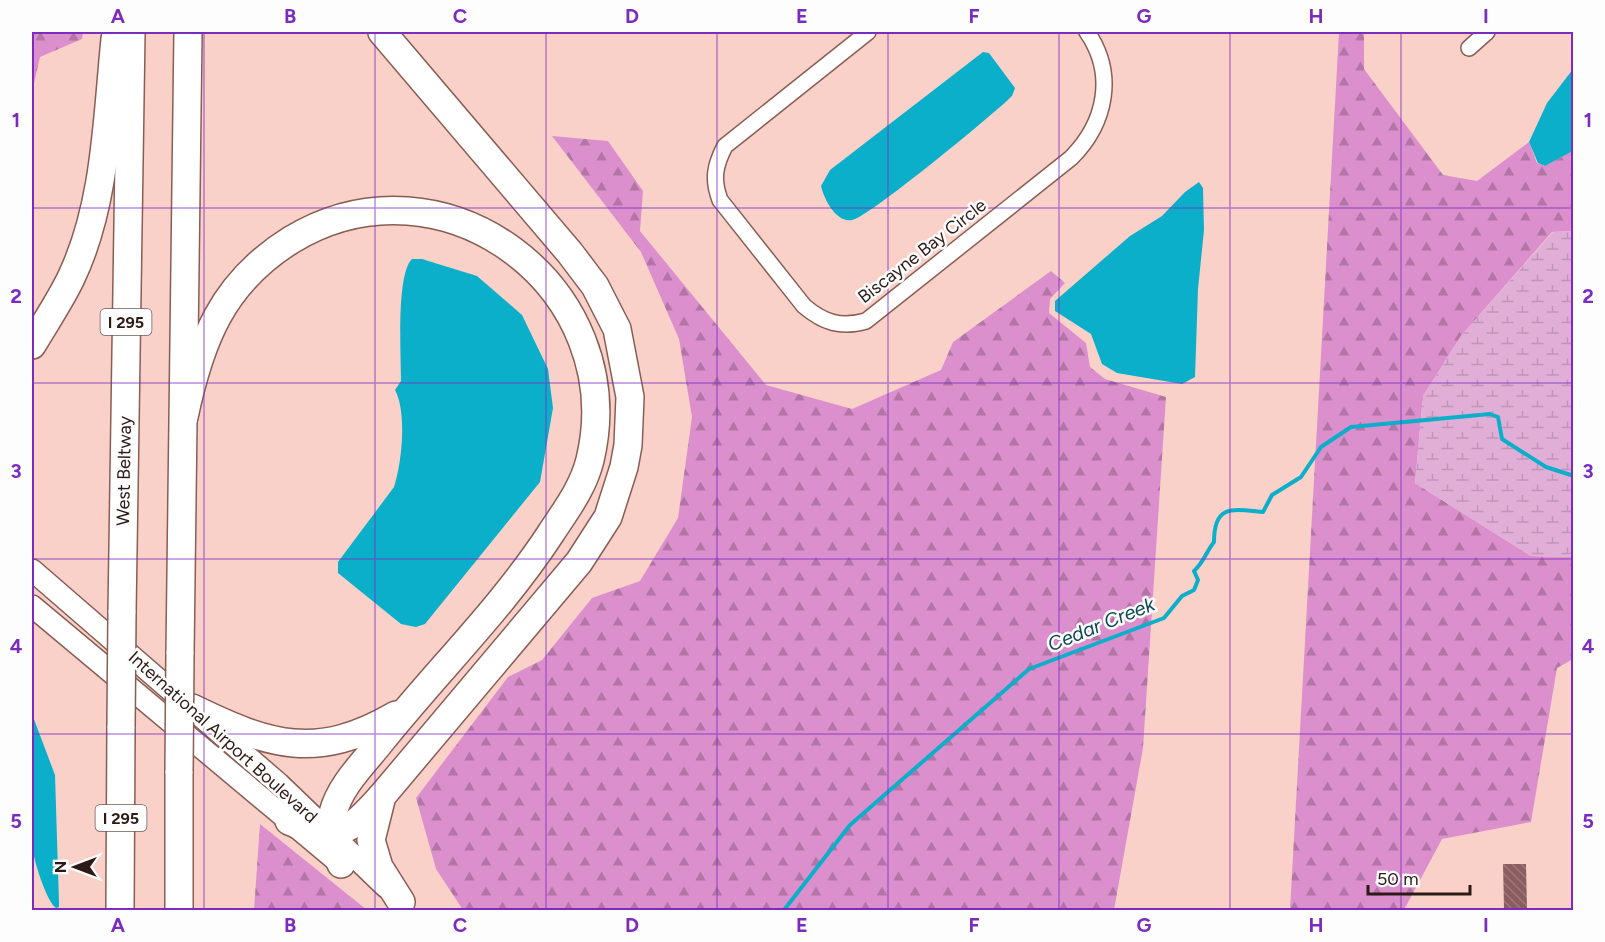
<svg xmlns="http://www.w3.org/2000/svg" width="1605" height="942" font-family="Figtree,sans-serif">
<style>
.forest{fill:url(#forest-firs)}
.wetland{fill:url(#wetland-marsh)}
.water{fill:#0cafc9}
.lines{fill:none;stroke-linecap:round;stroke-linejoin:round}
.stream{stroke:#0cafc9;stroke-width:4}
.building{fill:url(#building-back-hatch)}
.minor-casing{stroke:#895d53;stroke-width:18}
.secondary-casing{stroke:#895d53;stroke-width:24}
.motorway-casing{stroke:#895d53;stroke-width:30}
.minor{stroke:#fff;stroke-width:15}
.secondary{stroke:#fff;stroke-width:21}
.motorway{stroke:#fff;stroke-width:27}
.motorway-bridge-casing{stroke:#895d53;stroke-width:30;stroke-linecap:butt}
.motorway-bridge{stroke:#fff;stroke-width:27}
.grid{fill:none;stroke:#7b2cbf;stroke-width:1.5;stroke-opacity:0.55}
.labels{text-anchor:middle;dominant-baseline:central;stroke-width:5;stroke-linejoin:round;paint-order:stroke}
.shield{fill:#fdfdfd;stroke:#6b5e5b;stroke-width:1.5}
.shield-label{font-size:16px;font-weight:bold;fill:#2c1a16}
.street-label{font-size:18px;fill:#2c1a16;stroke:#fdfdfd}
.water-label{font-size:20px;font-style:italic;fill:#0d4954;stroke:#fdfdfd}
.neatline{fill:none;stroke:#7b2cbf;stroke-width:2}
.grid-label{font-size:20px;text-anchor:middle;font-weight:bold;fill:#7b2cbf}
</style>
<defs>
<pattern id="forest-firs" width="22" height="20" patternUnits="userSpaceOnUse" patternTransform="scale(1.5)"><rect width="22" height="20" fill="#db90cd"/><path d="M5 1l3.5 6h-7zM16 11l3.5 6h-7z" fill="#b275a5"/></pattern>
<pattern id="wetland-marsh" width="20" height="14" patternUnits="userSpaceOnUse" patternTransform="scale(1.5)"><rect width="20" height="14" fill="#e1aed7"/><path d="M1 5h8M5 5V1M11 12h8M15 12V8" fill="none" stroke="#c195b8"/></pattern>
<pattern id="building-back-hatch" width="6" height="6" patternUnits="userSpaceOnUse" patternTransform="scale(1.5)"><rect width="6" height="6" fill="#8b5d61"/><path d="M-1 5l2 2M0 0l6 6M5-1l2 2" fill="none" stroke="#9b797b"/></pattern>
</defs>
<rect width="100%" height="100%" fill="#fad1c8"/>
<g class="forest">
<path d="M 38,32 L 83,32 L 82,39 L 40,57 L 32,92 L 32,35 Z"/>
<path d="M 1339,32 L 1364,32 L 1364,69 L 1443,175 L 1477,181 L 1529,142 L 1537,163 L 1545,166 L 1573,151 L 1573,231 L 1552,232 L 1461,336 L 1423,396 L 1415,483 L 1531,556 L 1573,557 L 1573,659 L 1557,668 L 1531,822 L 1442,839 L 1404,910 L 1290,910 Z"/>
<path d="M 552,136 L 608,141 L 643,191 L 640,231 L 766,385 L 852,409 L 941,370 L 953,342 L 1051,271 L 1065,283 L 1050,299 L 1049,313 L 1086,343 L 1090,367 L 1105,379 L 1166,397 L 1143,748 L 1114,910 L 463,910 L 436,869 L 416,798 L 508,677 L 542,660 L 592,598 L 640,581 L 678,518 L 692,417 L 679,339 L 641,252 Z"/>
<path d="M 260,824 L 367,910 L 254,910 Z"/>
</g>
<path class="wetland" d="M 1573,231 L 1573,557 L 1531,556 L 1415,483 L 1423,396 L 1461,336 L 1553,232 Z"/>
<g class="water">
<path d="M 983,52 L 989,53 L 1015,88 L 1012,96 C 995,113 868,218 852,220 C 836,223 824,199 821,186 L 830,170 Z"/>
<path d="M 1573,69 L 1573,151 L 1545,166 L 1538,163 L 1529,142 L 1547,103 Z"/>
<path d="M 1199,182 L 1203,188 L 1204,230 L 1198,289 L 1195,377 L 1182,384 L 1117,373 L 1102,364 L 1091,334 L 1055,311 L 1055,301 L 1130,236 L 1162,216 L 1185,192 Z"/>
<path d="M 412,259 L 422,259 L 477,276 L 522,315 L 548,369 L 553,408 L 540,482 L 425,624 L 416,627 L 401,624 L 338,573 L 338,562 L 394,487 C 402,463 407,412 395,390 L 401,381 C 401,356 396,274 412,259 Z"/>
<path d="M 32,714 L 55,775 L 59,902 L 59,907 L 56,908 C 47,903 32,856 32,844 C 28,801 31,757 32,714 Z"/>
</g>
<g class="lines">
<g class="stream">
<path d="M 696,910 L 708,910"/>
<path d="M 784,910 L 850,825 L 1029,669 L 1164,618 L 1182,596 L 1194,590 L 1198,580 L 1194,571 C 1204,562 1206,552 1214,542 C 1214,504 1232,509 1263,512 L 1272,495 L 1301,477 L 1321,447 L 1351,427 L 1490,414 L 1498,417 L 1502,439 L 1546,467 L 1574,476"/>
</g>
</g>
<path class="building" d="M 1503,864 L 1526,864 L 1527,909 L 1504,909 Z"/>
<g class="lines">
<defs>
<g id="minor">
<path d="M 868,32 L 725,146 C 715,165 712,179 720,200 L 804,306 C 824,323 841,328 866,321 L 1071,158 C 1106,123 1116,74 1087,32"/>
<path d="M 1469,48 L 1487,32"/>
</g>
<g id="secondary">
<path d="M 32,570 L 279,784 L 386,887"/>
<path d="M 32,606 L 343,866"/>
</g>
<g id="motorway">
<path d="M 382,32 L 570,253 L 595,286 L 617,329 L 630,397 L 628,445 L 624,467 L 608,517 L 579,562 L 382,796 L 371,840 L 379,867 L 401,902"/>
<path d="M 32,345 C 45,323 60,301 71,278 C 106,205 107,118 115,39"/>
<path d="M 184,417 C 200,341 222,283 291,240 C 443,147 631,288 590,460 C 583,488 566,510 551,533 C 502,608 438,670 382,740 C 365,762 340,785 333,813 C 328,832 334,846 341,864"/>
<path d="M 122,613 L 131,32"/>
<path d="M 180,654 L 188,32"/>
<path d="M 192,708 C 270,746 317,761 396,715"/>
<path d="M 289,821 C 336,842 349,833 381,797"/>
<path d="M 120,910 L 121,726"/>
<path d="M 179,910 L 179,771"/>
</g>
</defs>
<use href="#minor" class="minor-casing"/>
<use href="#secondary" class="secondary-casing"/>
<use href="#motorway" class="motorway-casing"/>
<use href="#minor" class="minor"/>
<use href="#secondary" class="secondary"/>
<use href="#motorway" class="motorway"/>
<defs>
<g id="motorway-bridge">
<path d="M 121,726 L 122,613"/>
<path d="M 179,771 L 180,654"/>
</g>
</defs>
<use href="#motorway-bridge" class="motorway-bridge-casing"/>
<use href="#motorway-bridge" class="motorway-bridge"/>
</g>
<path class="grid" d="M 204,32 L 204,910M 375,32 L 375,910M 546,32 L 546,910M 717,32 L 717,910M 888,32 L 888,910M 1059,32 L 1059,910M 1230,32 L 1230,910M 1401,32 L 1401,910M 32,208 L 1574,208M 32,383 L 1574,383M 32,559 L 1574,559M 32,734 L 1574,734"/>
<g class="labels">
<g class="shield">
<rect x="100.5" y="309" width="51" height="26" rx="4.5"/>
<rect x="95.5" y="805" width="51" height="26" rx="4.5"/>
</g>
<g class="shield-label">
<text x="126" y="322">I 295</text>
<text x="121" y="818">I 295</text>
</g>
<g class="street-label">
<text transform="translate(922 251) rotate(-38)">Biscayne Bay Circle</text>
<text transform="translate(124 471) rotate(-89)">West Beltway</text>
<text transform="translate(223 737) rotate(42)">International Airport Boulevard</text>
</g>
<g class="water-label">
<text transform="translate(1101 624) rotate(-22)">Cedar Creek</text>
</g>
</g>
<rect width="1605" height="942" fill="none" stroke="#fdfdfd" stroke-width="66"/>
<g transform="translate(75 867) rotate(270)" stroke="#fdfdfd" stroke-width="4.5" paint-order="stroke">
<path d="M0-4.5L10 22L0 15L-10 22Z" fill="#2c1a16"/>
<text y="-9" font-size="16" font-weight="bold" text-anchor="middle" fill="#2c1a16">N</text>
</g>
<path d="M1368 885v9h102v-9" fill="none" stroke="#2c1a16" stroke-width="3"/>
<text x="1377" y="885" font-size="18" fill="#2c1a16" stroke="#fdfdfd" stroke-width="4.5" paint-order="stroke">50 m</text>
<rect x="33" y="33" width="1539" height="876" class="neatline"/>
<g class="grid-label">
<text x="118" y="23">A</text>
<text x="290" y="23">B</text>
<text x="460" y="23">C</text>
<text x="632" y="23">D</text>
<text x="802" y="23">E</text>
<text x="974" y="23">F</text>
<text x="1144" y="23">G</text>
<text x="1316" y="23">H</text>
<text x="1486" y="23">I</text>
<text x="16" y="127">1</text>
<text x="1588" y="127">1</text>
<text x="16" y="303">2</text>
<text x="1588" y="303">2</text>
<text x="16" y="478">3</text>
<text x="1588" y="478">3</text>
<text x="16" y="653">4</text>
<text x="1588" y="653">4</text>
<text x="16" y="828">5</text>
<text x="1588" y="828">5</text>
<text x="118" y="932">A</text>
<text x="290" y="932">B</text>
<text x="460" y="932">C</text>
<text x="632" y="932">D</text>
<text x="802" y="932">E</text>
<text x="974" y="932">F</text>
<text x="1144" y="932">G</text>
<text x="1316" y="932">H</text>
<text x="1486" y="932">I</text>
</g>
</svg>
